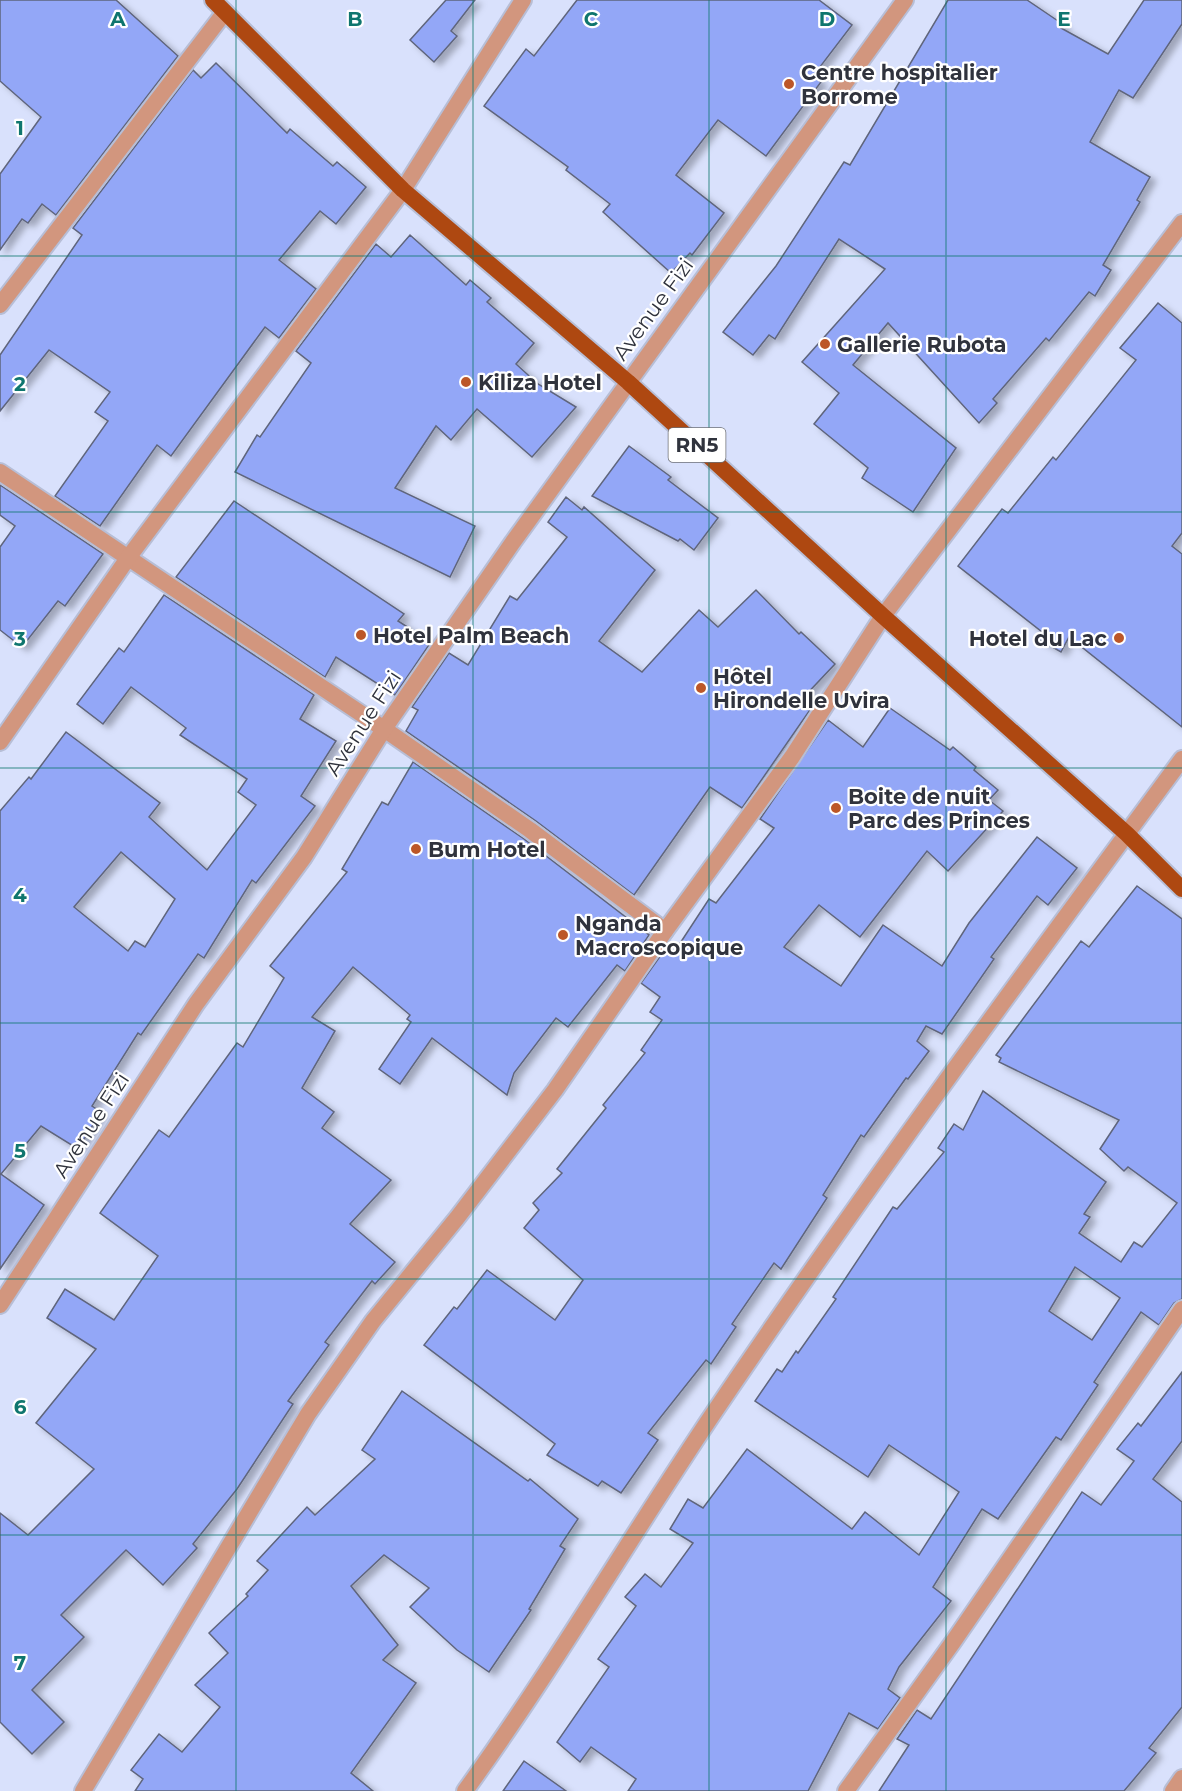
<svg xmlns="http://www.w3.org/2000/svg" width="1182" height="1791" font-family="Montserrat,sans-serif">
<style>
.building{fill:#93a7f7;stroke:#5f657c;stroke-width:1.5;fill-rule:evenodd;filter:url(#shadow)}
.lines{fill:none;stroke-linecap:round;stroke-linejoin:round}
.minor-casing{stroke:#b7bed6;stroke-width:20}
.trunk-casing{stroke:#b7bed6;stroke-width:20}
.minor{stroke:#d2967e;stroke-width:16}
.trunk{stroke:#ae4811;stroke-width:16}
.grid{fill:none;stroke:#0f766e;stroke-width:1.5;stroke-opacity:0.55}
.poi-dot{fill:#bc5728;stroke:#fff;stroke-width:2}
.labels{text-anchor:middle;dominant-baseline:central;stroke-width:4.5;stroke-linejoin:round;paint-order:stroke}
.shield{fill:#fff;stroke:#6e7077;stroke-width:1.5}
.shield-label{font-size:20px;font-weight:bold;fill:#30333d}
.poi-label{font-size:21px;font-weight:bold;fill:#30333d;stroke:#fff;text-anchor:start}
.street-label{font-size:21px;fill:#30333d;stroke:#fff}
.grid-label{font-size:20px;text-anchor:middle;font-weight:bold;fill:#0f766e;stroke:#fff;stroke-width:4.5;stroke-linejoin:round;paint-order:stroke}
</style>
<defs>
<filter id="shadow"><feDropShadow dx="6" dy="4" stdDeviation="3" flood-color="#0004"/></filter>
</defs>
<rect width="100%" height="100%" fill="#d9e1fc"/>
<g class="building">
<path d="M 0,0 L 116,0 L 178,56 L 56,215 L 42,204 L 28,223 L 22,219 L 0,250 L 0,174 L 41,117 L 0,81 Z"/>
<path d="M 446,0 L 475,0 L 451,31 L 457,36 L 434,62 L 410,40 Z"/>
<path d="M 577,0 L 819,0 L 852,25 L 813,76 L 821,82 L 766,156 L 718,120 L 676,175 L 724,213 L 692,255 L 690,253 L 671,273 L 603,212 L 610,204 L 566,170 L 568,167 L 484,106 L 526,49 L 534,56 Z"/>
<path d="M 948,0 L 1027,0 L 1064,25 L 1061,28 L 1108,54 L 1144,0 L 1182,0 L 1182,24 L 1133,98 L 1119,90 L 1090,142 L 1150,177 L 1137,200 L 1140,202 L 1103,265 L 1111,270 L 1095,296 L 1089,292 L 1049,341 L 1046,338 L 993,399 L 997,403 L 979,423 L 888,323 L 853,365 L 956,448 L 913,512 L 862,478 L 868,468 L 814,424 L 839,393 L 802,362 L 885,269 L 839,239 L 775,339 L 769,335 L 753,355 L 723,332 L 776,266 L 844,162 L 850,165 Z"/>
<path d="M 216,63 L 287,133 L 290,129 L 333,166 L 337,162 L 366,187 L 336,224 L 320,211 L 279,260 L 316,289 L 279,338 L 265,327 L 171,456 L 157,445 L 100,526 L 55,496 L 108,421 L 95,412 L 110,392 L 49,350 L 0,411 L 0,355 L 82,235 L 73,228 L 193,70 L 201,78 Z"/>
<path d="M 410,235 L 466,285 L 470,280 L 491,298 L 487,302 L 534,343 L 516,364 L 538,384 L 576,407 L 532,457 L 477,409 L 451,440 L 436,426 L 395,488 L 475,526 L 450,577 L 235,472 L 257,435 L 260,437 L 311,363 L 296,351 L 376,244 L 391,257 Z"/>
<path d="M 1158,303 L 1182,323 L 1182,533 L 1172,546 L 1182,554 L 1182,727 L 1069,637 L 1061,652 L 1038,639 L 1042,632 L 958,566 L 1002,509 L 1008,513 L 1053,457 L 1056,460 L 1136,360 L 1120,348 Z"/>
<path d="M 629,446 L 671,477 L 668,480 L 718,518 L 694,550 L 680,539 L 678,541 L 592,496 Z"/>
<path d="M 0,485 L 103,554 L 65,606 L 58,601 L 22,647 L 0,630 L 0,547 L 15,526 L 0,515 Z"/>
<path d="M 566,497 L 582,510 L 584,507 L 655,570 L 599,641 L 642,672 L 699,610 L 718,627 L 756,590 L 799,634 L 801,632 L 835,664 L 802,699 L 812,707 L 742,808 L 710,787 L 634,895 L 536,821 L 406,731 L 418,710 L 412,707 L 449,653 L 468,665 L 510,596 L 517,600 L 567,537 L 548,522 Z"/>
<path d="M 234,501 L 404,614 L 398,621 L 431,642 L 395,695 L 336,657 L 325,677 L 176,577 Z"/>
<path d="M 164,595 L 314,695 L 300,719 L 336,741 L 301,796 L 315,806 L 256,883 L 252,880 L 204,958 L 198,954 L 141,1035 L 138,1033 L 92,1106 L 101,1112 L 78,1149 L 41,1126 L 1,1174 L 44,1205 L 0,1269 L 0,811 L 29,777 L 31,779 L 66,732 L 160,803 L 149,817 L 207,870 L 256,805 L 238,792 L 247,779 L 180,735 L 186,728 L 131,687 L 103,724 L 77,704 L 119,648 L 124,652 ZM 121,852 L 175,899 L 145,947 L 135,941 L 128,951 L 74,907 Z"/>
<path d="M 890,708 L 950,750 L 953,747 L 976,767 L 974,770 L 998,790 L 989,800 L 1003,811 L 948,871 L 927,851 L 860,937 L 819,905 L 784,947 L 841,986 L 883,925 L 942,966 L 969,923 L 1037,837 L 1077,868 L 1048,905 L 1037,896 L 991,957 L 994,959 L 942,1034 L 926,1026 L 917,1041 L 929,1051 L 908,1079 L 906,1078 L 864,1137 L 861,1135 L 823,1195 L 827,1198 L 781,1269 L 774,1263 L 732,1324 L 736,1327 L 711,1364 L 706,1360 L 648,1433 L 658,1440 L 621,1493 L 602,1481 L 598,1486 L 547,1455 L 555,1444 L 424,1345 L 454,1307 L 457,1309 L 487,1270 L 555,1320 L 583,1280 L 524,1228 L 539,1210 L 533,1203 L 562,1173 L 557,1169 L 606,1108 L 603,1105 L 645,1053 L 641,1050 L 662,1020 L 650,1012 L 660,997 L 641,983 L 666,948 L 673,954 L 709,899 L 716,903 L 774,828 L 760,819 L 828,720 L 863,747 Z"/>
<path d="M 413,762 L 524,839 L 649,935 L 625,971 L 617,965 L 568,1027 L 556,1018 L 514,1073 L 507,1095 L 432,1038 L 400,1084 L 379,1069 L 411,1022 L 407,1019 L 410,1015 L 353,967 L 312,1017 L 335,1031 L 302,1088 L 334,1112 L 322,1128 L 391,1180 L 350,1224 L 395,1262 L 375,1284 L 372,1281 L 325,1342 L 329,1345 L 288,1401 L 293,1404 L 237,1489 L 193,1544 L 197,1548 L 163,1585 L 126,1550 L 61,1615 L 84,1637 L 32,1690 L 64,1722 L 32,1754 L 0,1722 L 0,1513 L 28,1535 L 94,1469 L 36,1423 L 96,1349 L 47,1318 L 65,1289 L 114,1320 L 158,1256 L 100,1213 L 159,1130 L 169,1137 L 237,1043 L 243,1047 L 284,978 L 270,966 L 347,872 L 342,869 L 382,802 L 388,805 Z"/>
<path d="M 1137,886 L 1182,919 L 1182,1299 L 1174,1303 L 1159,1325 L 1141,1312 L 1094,1382 L 1098,1385 L 1061,1440 L 1056,1437 L 998,1519 L 982,1509 L 933,1587 L 951,1601 L 899,1667 L 888,1689 L 900,1698 L 878,1729 L 849,1713 L 808,1791 L 628,1791 L 636,1779 L 591,1747 L 580,1762 L 557,1742 L 609,1667 L 598,1659 L 636,1606 L 625,1597 L 645,1574 L 661,1587 L 693,1543 L 670,1529 L 688,1499 L 703,1508 L 747,1449 L 852,1529 L 865,1512 L 919,1555 L 959,1492 L 889,1445 L 868,1477 L 755,1401 L 777,1369 L 782,1372 L 796,1351 L 798,1353 L 836,1299 L 833,1297 L 893,1207 L 897,1209 L 944,1152 L 938,1148 L 954,1124 L 963,1130 L 983,1091 L 1106,1182 L 1084,1214 L 1090,1217 L 1079,1233 L 1121,1262 L 1134,1242 L 1142,1247 L 1177,1203 L 1128,1167 L 1124,1171 L 1100,1149 L 1119,1120 L 999,1062 L 1001,1058 L 996,1055 L 1081,941 L 1089,947 ZM 1075,1267 L 1120,1298 L 1092,1340 L 1049,1311 Z"/>
<path d="M 1182,1372 L 1182,1441 L 1153,1479 L 1182,1502 L 1182,1707 L 1149,1748 L 1156,1753 L 1124,1791 L 879,1791 L 909,1745 L 897,1739 L 917,1710 L 931,1719 L 1082,1492 L 1101,1505 L 1134,1461 L 1117,1449 L 1138,1423 L 1141,1426 Z"/>
<path d="M 402,1391 L 528,1481 L 530,1479 L 578,1519 L 560,1546 L 565,1549 L 529,1609 L 531,1610 L 489,1672 L 457,1650 L 410,1607 L 429,1588 L 384,1555 L 351,1586 L 398,1645 L 383,1660 L 416,1683 L 351,1773 L 373,1791 L 135,1791 L 143,1779 L 131,1770 L 159,1734 L 182,1752 L 220,1707 L 195,1685 L 228,1653 L 209,1633 L 248,1596 L 246,1594 L 268,1570 L 257,1561 L 307,1507 L 315,1515 L 375,1459 L 362,1450 Z"/>
<path d="M 524,1761 L 566,1791 L 503,1791 Z"/>
</g>
<g class="lines">
<defs>
<g id="minor">
<path d="M 0,305 L 225,12"/>
<path d="M 0,472 L 384,729 L 530,830 L 665,931"/>
<path d="M 0,742 L 128,558 L 403,190 L 523,0"/>
<path d="M 0,1305 L 196,1004 L 304,857 L 384,729 L 513,542 L 905,0"/>
<path d="M 83,1791 L 308,1414 L 373,1321 L 457,1218 L 555,1090 L 665,931 L 792,757 L 883,616 L 1182,223"/>
<path d="M 465,1791 C 554,1668 630,1537 715,1411 C 864,1190 1023,974 1182,759"/>
<path d="M 846,1791 L 953,1642 L 1182,1309"/>
<path d="M 1173,1791 L 1182,1778"/>
</g>
<path id="trunk" d="M 213,0 L 403,190 L 628,382 L 883,616 L 1127,834 L 1182,889"/>
</defs>
<use href="#minor" class="minor-casing"/>
<use href="#trunk" class="trunk-casing"/>
<use href="#minor" class="minor"/>
<use href="#trunk" class="trunk"/>
</g>
<path class="grid" d="M 236,0 L 236,1791M 473,0 L 473,1791M 709,0 L 709,1791M 946,0 L 946,1791M 0,256 L 1182,256M 0,512 L 1182,512M 0,768 L 1182,768M 0,1023 L 1182,1023M 0,1279 L 1182,1279M 0,1535 L 1182,1535"/>
<g class="poi-dot">
<circle cx="789" cy="84" r="6"/>
<circle cx="825" cy="344" r="6"/>
<circle cx="466" cy="382" r="6"/>
<circle cx="361" cy="635" r="6"/>
<circle cx="1119" cy="638" r="6"/>
<circle cx="701" cy="688" r="6"/>
<circle cx="836" cy="808" r="6"/>
<circle cx="416" cy="849" r="6"/>
<circle cx="563" cy="935" r="6"/>
</g>
<g class="labels">
<rect class="shield" x="668.5" y="428" width="57" height="34" rx="4.5"/>
<g class="shield-label">
<text x="697" y="445">RN5</text>
</g>
<g class="poi-label">
<text x="801" y="72">Centre hospitalier<tspan x="801" dy="24">Borrome</tspan></text>
<text x="837" y="344">Gallerie Rubota</text>
<text x="478" y="382">Kiliza Hotel</text>
<text x="373" y="635">Hotel Palm Beach</text>
<text x="1107" y="638" text-anchor="end">Hotel du Lac</text>
<text x="713" y="676">Hôtel<tspan x="713" dy="24">Hirondelle Uvira</tspan></text>
<text x="848" y="796">Boite de nuit<tspan x="848" dy="24">Parc des Princes</tspan></text>
<text x="428" y="849">Bum Hotel</text>
<text x="575" y="923">Nganda<tspan x="575" dy="24">Macroscopique</tspan></text>
</g>
<g class="street-label">
<text transform="translate(653 309) rotate(-54)">Avenue Fizi</text>
<text transform="translate(363 723) rotate(-57)">Avenue Fizi</text>
<text transform="translate(91 1125) rotate(-57)">Avenue Fizi</text>
</g>
</g>
<g class="grid-label">
<text x="118" y="26">A</text>
<text x="355" y="26">B</text>
<text x="591" y="26">C</text>
<text x="827" y="26">D</text>
<text x="1064" y="26">E</text>
<text x="20" y="135">1</text>
<text x="20" y="391">2</text>
<text x="20" y="646">3</text>
<text x="20" y="902">4</text>
<text x="20" y="1158">5</text>
<text x="20" y="1414">6</text>
<text x="20" y="1670">7</text>
</g>
</svg>
